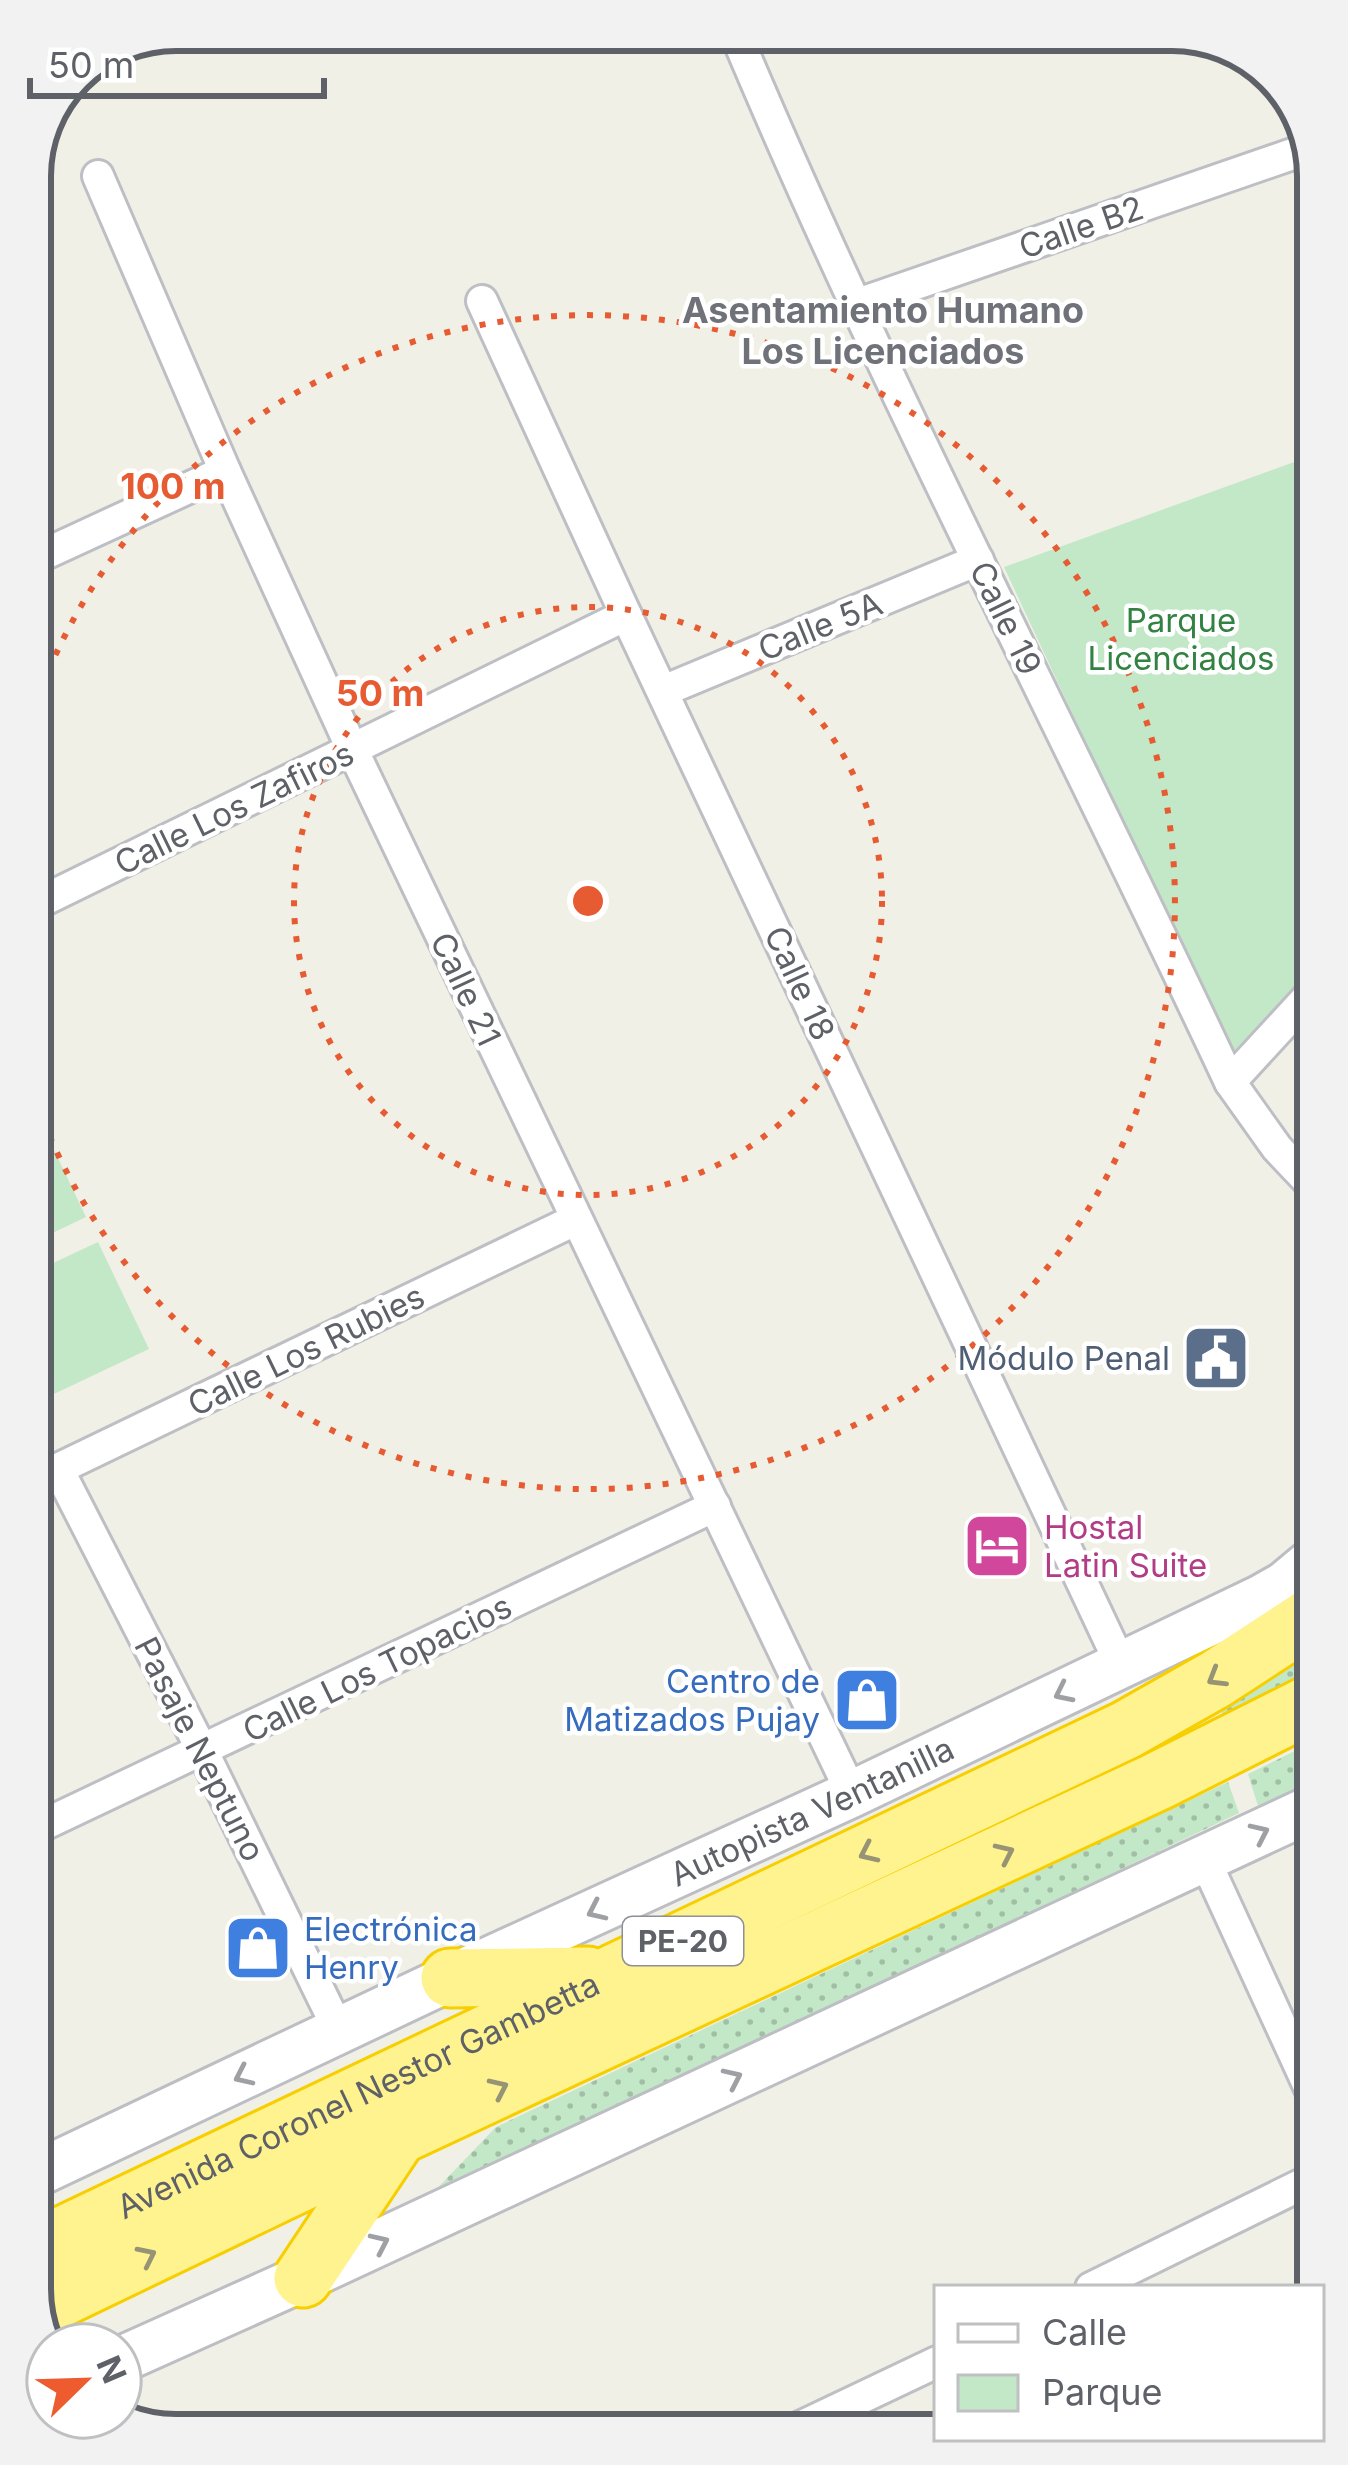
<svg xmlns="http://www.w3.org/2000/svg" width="1348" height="2465" font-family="Inter,sans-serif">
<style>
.grass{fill:url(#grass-dots)}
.park{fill:#c3e8c8}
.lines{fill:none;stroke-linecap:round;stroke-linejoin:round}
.street-casing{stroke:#bebfc5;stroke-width:36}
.secondary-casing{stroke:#bcbec4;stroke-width:51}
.highway-casing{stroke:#f7cf00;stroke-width:63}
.street{stroke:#fff;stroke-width:30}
.secondary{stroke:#fff;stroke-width:45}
.highway{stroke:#fff38f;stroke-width:57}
.oneway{stroke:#969475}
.oneway2{stroke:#9ea0a4}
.ring{fill:none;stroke:#e75b32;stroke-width:6;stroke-dasharray:6 12}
.labels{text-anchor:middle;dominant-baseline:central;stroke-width:9;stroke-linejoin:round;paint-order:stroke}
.shield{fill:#fff;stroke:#8e9095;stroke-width:3}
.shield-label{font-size:30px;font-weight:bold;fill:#5e6167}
.street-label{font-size:33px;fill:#5e6167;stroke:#fff}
.park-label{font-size:33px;fill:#328242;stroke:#fff}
.service-label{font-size:33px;fill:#4e5e75;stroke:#fff;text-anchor:end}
.hotel-label{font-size:33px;fill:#b23c85;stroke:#fff;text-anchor:start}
.shop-label{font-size:33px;fill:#366cbe;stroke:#fff;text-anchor:end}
.neighbourhood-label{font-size:36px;font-weight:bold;fill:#6f7279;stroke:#fff}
.rim{fill:none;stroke:#5e6167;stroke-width:6}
.centre{fill:#e75b32;stroke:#fff;stroke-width:6}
.ring-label{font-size:36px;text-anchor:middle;font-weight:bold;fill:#e75b32;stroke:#fff;stroke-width:9;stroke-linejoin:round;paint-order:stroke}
</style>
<defs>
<pattern id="grass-dots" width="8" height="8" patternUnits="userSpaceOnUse" patternTransform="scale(3)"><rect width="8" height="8" fill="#c3e8c8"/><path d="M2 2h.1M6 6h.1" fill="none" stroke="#a2bfa6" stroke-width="1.8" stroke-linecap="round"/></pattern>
</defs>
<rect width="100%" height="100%" fill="#f0f0e6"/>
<g class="grass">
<path d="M 1314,1643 L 1315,1682 L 1229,1724 L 1220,1710 Z"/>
<path d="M 1315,1741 L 1315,1779 L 1258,1806 L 1248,1774 Z"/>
<path d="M 1228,1782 L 1239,1813 L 426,2200 L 496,2127 Z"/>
</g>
<g class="park">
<path d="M 1308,457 L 1311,964 L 1291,992 L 1231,1054 L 1004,567 Z"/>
<path d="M 35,1110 L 86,1217 L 36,1241 Z"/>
<path d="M 98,1242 L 149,1349 L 37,1402 L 36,1271 Z"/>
</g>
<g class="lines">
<defs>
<g id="street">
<path d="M 734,30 C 884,388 1066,731 1230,1082 L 1277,1148 L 1312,1185"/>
<path d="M 98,176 L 225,471 L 353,751 L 852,1794"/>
<path d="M 482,301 L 626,615 L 1121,1665"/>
<path d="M 855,305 L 1307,149"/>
<path d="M 32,560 L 225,471"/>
<path d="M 663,691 L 978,560"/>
<path d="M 34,905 L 626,615"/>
<path d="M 1230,1082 L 1311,994"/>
<path d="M 58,1469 L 203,1752 L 339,2031"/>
<path d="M 37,1479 L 575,1220"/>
<path d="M 39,1827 L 715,1506"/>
<path d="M 1204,1858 L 1317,2104"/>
<path d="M 1091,2288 L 1317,2177"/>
<path d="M 798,2428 L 937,2362"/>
</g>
<g id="secondary">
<path id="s1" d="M 40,2172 L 450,1978 L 852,1794 L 1261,1598 L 1284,1585 L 1314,1560"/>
<path d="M 120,2360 L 303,2278 L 1315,1807"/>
</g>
<g id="highway">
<path d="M 450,1978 L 588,1976"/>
<path id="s2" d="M 41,2246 L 1126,1730 L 1216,1679 L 1314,1615"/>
<path d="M 303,2278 L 397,2137"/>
<path d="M 41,2307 L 399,2135 L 1156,1782 L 1315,1702"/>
</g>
</defs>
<use href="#street" class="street-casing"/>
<use href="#secondary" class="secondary-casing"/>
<use href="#highway" class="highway-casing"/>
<use href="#street" class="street"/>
<use href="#secondary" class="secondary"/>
<use href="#highway" class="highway"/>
</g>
<defs><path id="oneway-chevron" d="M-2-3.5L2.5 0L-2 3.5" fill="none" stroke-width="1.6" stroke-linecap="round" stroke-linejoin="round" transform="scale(3)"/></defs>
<g class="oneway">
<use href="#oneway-chevron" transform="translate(1216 1678) rotate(149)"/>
<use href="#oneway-chevron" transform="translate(868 1853) rotate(155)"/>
<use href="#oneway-chevron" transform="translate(1005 1853) rotate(-25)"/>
<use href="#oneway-chevron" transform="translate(499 2088) rotate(-25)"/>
<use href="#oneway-chevron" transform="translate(147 2256) rotate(-26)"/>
</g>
<g class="oneway2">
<use href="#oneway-chevron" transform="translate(1063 1693) rotate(154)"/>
<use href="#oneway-chevron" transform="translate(1260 1833) rotate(-25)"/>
<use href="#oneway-chevron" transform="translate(596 1911) rotate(155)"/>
<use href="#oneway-chevron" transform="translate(243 2076) rotate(155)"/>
<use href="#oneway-chevron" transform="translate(733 2078) rotate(-25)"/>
<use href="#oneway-chevron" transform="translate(380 2243) rotate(-25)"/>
</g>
<g class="ring">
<circle cx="588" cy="901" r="294"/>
<path d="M35 705A587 587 0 1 1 36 1102"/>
</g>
<defs>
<symbol id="civic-square" viewBox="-11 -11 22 22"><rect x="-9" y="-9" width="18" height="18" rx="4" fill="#5c6f8a" stroke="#fff"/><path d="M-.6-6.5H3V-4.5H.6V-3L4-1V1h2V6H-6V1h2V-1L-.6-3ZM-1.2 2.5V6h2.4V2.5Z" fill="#fff"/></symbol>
<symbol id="hotel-square" viewBox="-11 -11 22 22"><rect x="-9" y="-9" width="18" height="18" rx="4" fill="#d1479c" stroke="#fff"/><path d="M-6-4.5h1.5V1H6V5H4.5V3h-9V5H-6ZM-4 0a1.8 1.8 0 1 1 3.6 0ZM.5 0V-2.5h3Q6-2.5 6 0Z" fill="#fff"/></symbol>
<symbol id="shop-square" viewBox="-11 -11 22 22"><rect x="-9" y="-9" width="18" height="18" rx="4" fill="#3f7fe0" stroke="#fff"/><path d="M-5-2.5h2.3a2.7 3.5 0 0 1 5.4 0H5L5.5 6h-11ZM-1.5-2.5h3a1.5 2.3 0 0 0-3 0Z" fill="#fff"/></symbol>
</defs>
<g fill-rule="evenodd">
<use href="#civic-square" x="1178" y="1320" width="76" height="76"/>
<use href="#hotel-square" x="959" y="1508" width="76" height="76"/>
<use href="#shop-square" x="829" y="1662" width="76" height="76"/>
<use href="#shop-square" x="220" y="1910" width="76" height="76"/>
</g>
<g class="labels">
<rect class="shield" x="623" y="1917" width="120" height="48" rx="9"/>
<g class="shield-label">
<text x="683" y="1941">PE-20</text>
</g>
<g class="street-label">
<text transform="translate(1081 227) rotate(-19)">Calle B2</text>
<text transform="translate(1006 618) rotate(64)">Calle 19</text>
<text transform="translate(820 626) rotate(-22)">Calle 5A</text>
<text transform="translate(234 808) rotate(-26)">Calle Los Zafiros</text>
<text transform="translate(800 983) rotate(65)">Calle 18</text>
<text transform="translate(466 989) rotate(65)">Calle 21</text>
<text transform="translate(306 1350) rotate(-26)">Calle Los Rubies</text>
<text transform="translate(377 1668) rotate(-26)">Calle Los Topacios</text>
<text transform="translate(200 1749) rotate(63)">Pasaje Neptuno</text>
<text stroke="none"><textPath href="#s1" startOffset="852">Autopista Ventanilla</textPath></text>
<text stroke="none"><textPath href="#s2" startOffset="351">Avenida Coronel Nestor Gambetta</textPath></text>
</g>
<g class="park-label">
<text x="1181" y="620">Parque<tspan x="1181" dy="38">Licenciados</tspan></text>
</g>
<g class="service-label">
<text x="1170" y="1358">Módulo Penal</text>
</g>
<g class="hotel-label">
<text x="1044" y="1527">Hostal<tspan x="1044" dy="38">Latin Suite</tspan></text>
</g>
<g class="shop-label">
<text x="820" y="1681">Centro de<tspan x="820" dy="38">Matizados Pujay</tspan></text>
<text x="304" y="1929" text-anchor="start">Electrónica<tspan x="304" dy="38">Henry</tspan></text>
</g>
<g class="neighbourhood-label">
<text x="883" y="310">Asentamiento Humano<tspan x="883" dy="41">Los Licenciados</tspan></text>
</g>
</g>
<path d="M0 0H1348V2465H0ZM176 51H1172A125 125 0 0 1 1297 176V2289A125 125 0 0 1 1172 2414H176A125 125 0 0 1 51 2289V176A125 125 0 0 1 176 51Z" fill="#f2f2f3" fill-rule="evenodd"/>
<path class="rim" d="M176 51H1172A125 125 0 0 1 1297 176V2289A125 125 0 0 1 1172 2414H176A125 125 0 0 1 51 2289V176A125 125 0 0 1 176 51Z"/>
<circle cx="588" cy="901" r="18" class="centre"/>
<g class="ring-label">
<text x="173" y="499">100 m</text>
<text x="380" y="706">50 m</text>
</g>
<rect x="934" y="2285" width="390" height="156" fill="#ffffff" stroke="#bfc0c2" stroke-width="3"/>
<rect x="958" y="2324" width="60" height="18" fill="#ffffff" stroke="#bfc0c2" stroke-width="3"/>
<text x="1042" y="2345" font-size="36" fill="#5e6167">Calle</text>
<rect x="958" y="2375" width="60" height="36" fill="#c3e8c8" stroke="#bfc0c2" stroke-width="3"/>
<text x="1042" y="2405" font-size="36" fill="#5e6167">Parque</text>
<g transform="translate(84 2381) rotate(67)"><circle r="57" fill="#ffffff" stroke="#bfc0c2" stroke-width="3"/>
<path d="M0-9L21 45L0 30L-21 45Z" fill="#ee5b2f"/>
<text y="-18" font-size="33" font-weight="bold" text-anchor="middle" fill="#5e6167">N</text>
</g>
<path d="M30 78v18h294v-18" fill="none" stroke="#5e6167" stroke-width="6"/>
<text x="48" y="78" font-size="36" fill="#5e6167" stroke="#ffffff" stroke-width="9" paint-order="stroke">50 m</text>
</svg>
